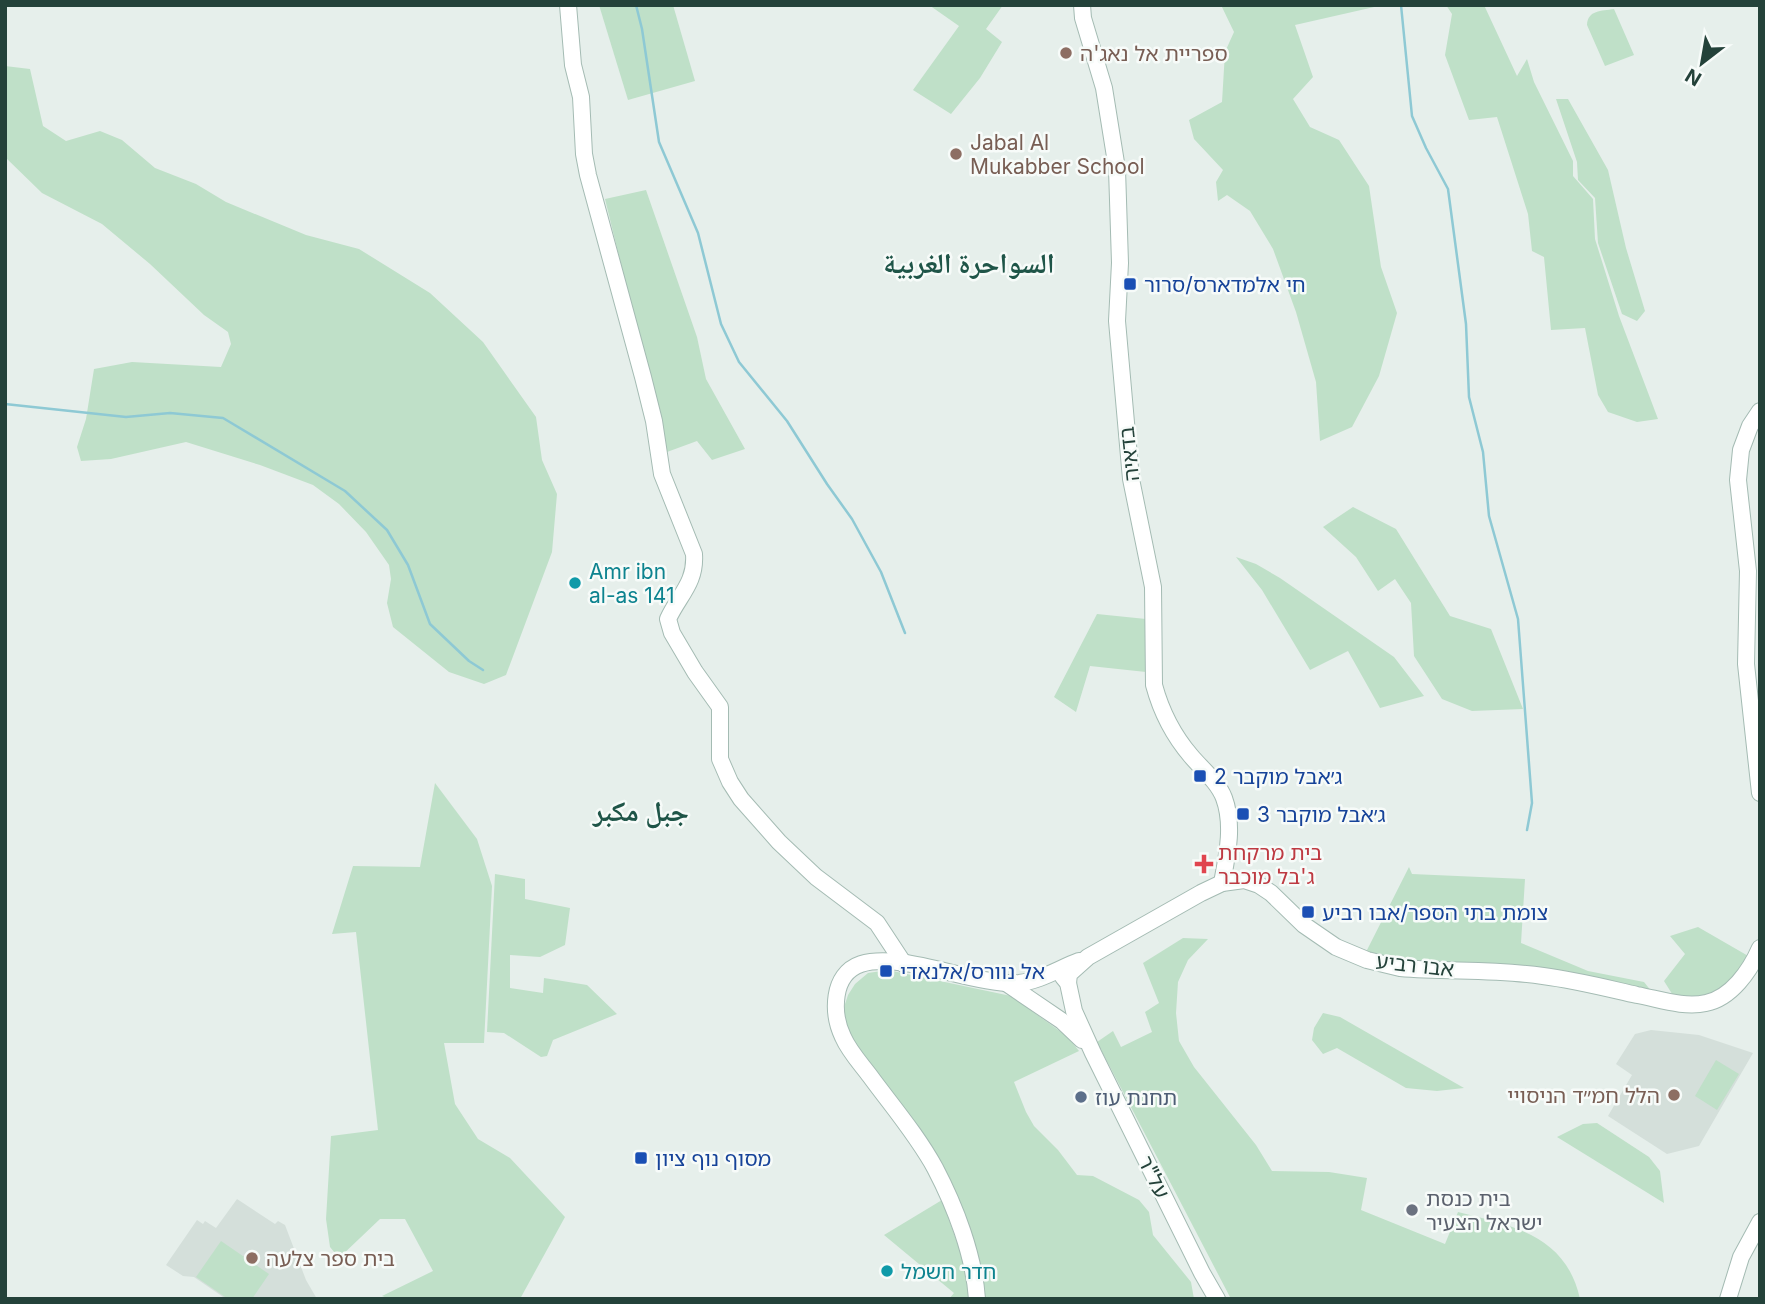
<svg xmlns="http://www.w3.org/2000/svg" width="1765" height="1304" font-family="Inter,'Noto Naskh Arabic','Noto Sans Hebrew',sans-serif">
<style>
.built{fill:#d4dfda}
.green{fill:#bfe0c8}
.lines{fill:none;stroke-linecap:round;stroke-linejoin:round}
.stream{stroke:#8ec9d4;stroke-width:2.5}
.secondary-casing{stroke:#a4bbb3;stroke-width:18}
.secondary{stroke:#fff;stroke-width:16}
.education-dot{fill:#8d6e63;stroke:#f7fbf9;stroke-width:2.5}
.transit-dot{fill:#1a4fb4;stroke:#f7fbf9;stroke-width:2.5}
.culture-dot{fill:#0f9aa8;stroke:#f7fbf9;stroke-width:2.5}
.health-dot{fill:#e0444e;stroke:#f7fbf9;stroke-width:2.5}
.service-dot{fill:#5c6f8a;stroke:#f7fbf9;stroke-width:2.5}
.worship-dot{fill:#6b7280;stroke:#f7fbf9;stroke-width:2.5}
.labels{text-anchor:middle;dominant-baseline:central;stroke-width:5;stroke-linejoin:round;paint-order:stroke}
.education-label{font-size:21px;fill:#785e54;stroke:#f7fbf9;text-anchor:start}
.transit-label{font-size:21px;fill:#164399;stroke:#f7fbf9;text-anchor:start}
.street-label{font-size:21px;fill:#24423a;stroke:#f7fbf9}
.culture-label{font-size:21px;fill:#0d838f;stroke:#f7fbf9;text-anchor:start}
.health-label{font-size:21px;fill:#be3a42;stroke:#f7fbf9;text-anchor:start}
.service-label{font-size:21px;fill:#4e5e75;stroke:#f7fbf9;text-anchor:start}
.worship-label{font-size:21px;fill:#5b616d;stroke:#f7fbf9;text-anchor:start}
.district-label{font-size:28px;font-weight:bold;fill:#1f5548;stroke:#f7fbf9}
</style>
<rect width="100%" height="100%" fill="#e6efeb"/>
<g class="built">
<path d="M 1651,1030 L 1699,1035 L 1753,1053 L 1699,1146 L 1667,1154 L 1608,1116 L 1632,1075 L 1616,1064 L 1635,1034 Z"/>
<path d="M 237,1199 L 275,1224 L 278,1221 L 285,1225 L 306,1280 L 317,1299 L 226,1299 L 194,1277 L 183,1276 L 166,1265 L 197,1220 L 203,1224 L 205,1221 L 216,1228 Z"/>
</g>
<g class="green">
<path d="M 599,5 L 673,5 L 695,81 L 628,100 Z"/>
<path d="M 929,5 L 1003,5 L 986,29 L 1002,42 L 980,78 L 951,114 L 913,90 L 959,26 Z"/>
<path d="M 1221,5 L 1383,5 L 1295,25 L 1313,77 L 1293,99 L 1310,127 L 1339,140 L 1369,186 L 1381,267 L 1397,313 L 1379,376 L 1352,427 L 1320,441 L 1316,382 L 1296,312 L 1273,249 L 1250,211 L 1227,195 L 1218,201 L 1216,182 L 1223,170 L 1194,139 L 1189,120 L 1222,102 L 1225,52 L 1234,32 Z"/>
<path d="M 1446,5 L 1484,5 L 1517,76 L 1527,59 L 1534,82 L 1573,161 L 1573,176 L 1593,199 L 1595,239 L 1619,316 L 1658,419 L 1637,422 L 1608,412 L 1598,395 L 1585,328 L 1551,330 L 1544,257 L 1532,251 L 1528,214 L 1497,117 L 1469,120 L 1445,55 L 1452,14 Z"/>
<path d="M 1614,9 L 1634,55 L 1605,66 L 1587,25 C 1588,10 1601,11 1614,9 Z"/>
<path d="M 5,66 L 30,69 L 43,126 L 66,141 L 100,131 L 122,140 L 155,168 L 196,184 L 226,202 L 306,235 L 359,249 L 430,293 L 483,342 L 536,417 L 542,460 L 557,494 L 552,552 L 506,675 L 484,684 L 449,672 L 393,627 L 387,603 L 391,579 L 389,565 L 366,532 L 339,504 L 313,485 L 260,465 L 186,442 L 111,459 L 81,461 L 77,447 L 86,419 L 94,369 L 132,362 L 221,367 L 231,344 L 228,332 L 204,315 L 150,264 L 102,224 L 42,193 L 5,157 Z"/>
<path d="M 1556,99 L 1568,99 L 1608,170 L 1626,248 L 1645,311 L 1637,321 L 1622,314 L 1598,243 L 1595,198 L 1578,180 L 1577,162 Z"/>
<path d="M 646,190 L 697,337 L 706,379 L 745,449 L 712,460 L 697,441 L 667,452 L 605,199 Z"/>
<path d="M 1353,507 L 1396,529 L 1450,616 L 1491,629 L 1523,709 L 1472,711 L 1442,699 L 1414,656 L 1411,603 L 1395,579 L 1378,591 L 1356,557 L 1323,527 Z"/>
<path d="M 1236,557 L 1256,564 L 1280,578 L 1394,657 L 1424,696 L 1380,708 L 1348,651 L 1310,670 L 1262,590 Z"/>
<path d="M 1097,614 L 1146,619 L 1146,672 L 1090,666 L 1076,712 L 1054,697 Z"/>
<path d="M 435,783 L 477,839 L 492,886 L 484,1043 L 444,1043 L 455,1104 L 478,1139 L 510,1158 L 565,1217 L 520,1299 L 390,1299 L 382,1296 L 433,1271 L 405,1219 L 380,1219 L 339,1258 L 330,1247 L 326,1219 L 331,1136 L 378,1130 L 356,932 L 332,934 L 353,866 L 420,867 Z"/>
<path d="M 1409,867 L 1412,874 L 1525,879 L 1521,943 L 1588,971 L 1644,982 L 1652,992 L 1403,964 L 1366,952 Z"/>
<path d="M 495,874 L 525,879 L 525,899 L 570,908 L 565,945 L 540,957 L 510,955 L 510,988 L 543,993 L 544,978 L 587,985 L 617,1014 L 553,1040 L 547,1056 L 541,1057 L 504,1033 L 487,1032 Z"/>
<path d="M 1698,927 L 1750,957 L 1737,978 L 1703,999 L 1674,997 L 1664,981 L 1685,954 L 1670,936 Z"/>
<path d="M 1183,938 L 1208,939 L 1188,960 L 1178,982 L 1176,1013 L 1179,1041 L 1194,1067 L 1256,1145 L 1272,1171 L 1329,1172 L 1367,1178 L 1361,1210 L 1445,1244 L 1458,1212 C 1513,1226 1566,1235 1580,1299 L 1231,1299 L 1097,1042 L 1113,1031 L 1121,1047 L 1152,1032 L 1145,1012 L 1159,1003 L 1143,963 Z"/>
<path d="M 888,970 L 1011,996 L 1068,1037 L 1079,1051 L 1014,1082 L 1026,1112 L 1034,1126 L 1058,1150 L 1077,1175 L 1093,1176 L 1139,1200 L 1149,1212 L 1153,1235 L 1191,1282 L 1194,1299 L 982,1299 L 957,1209 L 848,1037 L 842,1013 L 848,995 L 855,984 L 868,973 Z"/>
<path d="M 1323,1013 L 1340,1017 L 1464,1088 L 1437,1091 L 1406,1088 L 1337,1048 L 1323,1054 L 1312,1040 L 1314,1028 Z"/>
<path d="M 1716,1060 L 1739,1074 L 1717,1110 L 1695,1096 Z"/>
<path d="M 1597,1123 L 1649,1157 L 1660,1171 L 1664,1203 L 1557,1137 L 1583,1124 Z"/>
<path d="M 942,1200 L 966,1268 L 971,1299 L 949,1299 L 954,1293 L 884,1235 Z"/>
<path d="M 221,1241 L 269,1274 L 252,1299 L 228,1299 L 196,1277 Z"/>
</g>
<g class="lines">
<g class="stream">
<path d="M 636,5 L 642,29 L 659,142 L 698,233 L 721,324 L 739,362 L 787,421 L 827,484 L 852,519 L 881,572 L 905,633"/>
<path d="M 1401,5 L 1412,116 L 1426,148 L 1448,189 L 1466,324 L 1469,397 L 1483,452 L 1489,516 L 1518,619 L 1532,803 L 1527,830"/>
<path d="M 5,404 L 126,417 L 170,413 L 223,418 L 345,491 L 387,530 L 408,565 L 430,624 L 469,661 L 483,670"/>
</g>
<defs>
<g id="secondary">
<path d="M 568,5 L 573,65 L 581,97 L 584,154 L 588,175 L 643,377 L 654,421 L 662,474 L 694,554 C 696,583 679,595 668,619 L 672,633 L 695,672 L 720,707 L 720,759 L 730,782 L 741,799 L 779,842 L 816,877 L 877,923 L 904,964"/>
<path d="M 1082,5 L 1083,18 L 1104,88 L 1117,169 L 1120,263 L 1117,321 L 1131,479 L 1153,587 L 1154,685 C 1161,711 1173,735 1191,756 C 1202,769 1218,782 1224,798 C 1234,825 1227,856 1222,883"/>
<path d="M 1760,411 L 1750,426 L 1741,450 L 1738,480 L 1748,571 L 1746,664 L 1760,793"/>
<path d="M 1063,977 L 1068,983 L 1074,1011 L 1093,1053 L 1202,1273 L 1217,1299"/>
<path d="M 1006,983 L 1062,1021 L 1082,1040"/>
<path d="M 1068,983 L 1069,974 L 1088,957 L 1201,893 L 1222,883 L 1244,880 L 1259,885 L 1271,893 L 1304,925 L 1336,947 L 1367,960 L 1400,968 C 1448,972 1495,969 1543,976 C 1575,980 1606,988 1637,995 C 1659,999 1684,1008 1706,1003 C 1731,998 1750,971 1760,948"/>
<path d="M 977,1299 C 974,1255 955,1206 935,1168 C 917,1135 892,1106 870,1076 C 861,1064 849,1051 843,1037 C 832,1014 831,974 861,964 C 902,951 975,986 1019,983 C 1040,981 1060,968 1079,961"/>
<path d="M 1728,1299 L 1741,1257 L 1760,1222"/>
</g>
</defs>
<use href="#secondary" class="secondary-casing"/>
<use href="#secondary" class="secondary"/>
</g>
<g class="education-dot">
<circle cx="1066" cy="53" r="7"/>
<circle cx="956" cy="154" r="7"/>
<circle cx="1674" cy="1095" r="7"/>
<circle cx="252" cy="1258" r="7"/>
</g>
<g class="transit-dot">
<rect x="1123" y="277" width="14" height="14" rx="3.5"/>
<rect x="1193" y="769" width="14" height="14" rx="3.5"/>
<rect x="1236" y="807" width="14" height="14" rx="3.5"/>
<rect x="1301" y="905" width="14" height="14" rx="3.5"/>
<rect x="879" y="964" width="14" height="14" rx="3.5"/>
<rect x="634" y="1151" width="14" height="14" rx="3.5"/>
</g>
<g class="culture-dot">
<circle cx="575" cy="583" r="7"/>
<circle cx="887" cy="1271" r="7"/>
</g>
<path class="health-dot" d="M1200.5 853.5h7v7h7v7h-7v7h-7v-7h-7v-7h7z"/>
<circle class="service-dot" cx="1081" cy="1097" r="7"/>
<circle class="worship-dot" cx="1412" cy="1210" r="7"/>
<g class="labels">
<g class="education-label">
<text x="1080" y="53">ספריית אל נאג'ה</text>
<text x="970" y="142">Jabal Al<tspan x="970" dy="24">Mukabber School</tspan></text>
<text x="1660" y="1095" text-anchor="end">הלל חמ״ד הניסויי</text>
<text x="266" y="1258">בית ספר צלעה</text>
</g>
<g class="transit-label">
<text x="1144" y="284">חי אלמדארס/סרור</text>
<text x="1214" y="776">ג׳אבל מוקבר 2</text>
<text x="1257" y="814">ג׳אבל מוקבר 3</text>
<text x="1322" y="912">צומת בתי הספר/אבו רביע</text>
<text x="900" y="971">אל נוורס/אלנאדי</text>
<text x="655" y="1158">מסוף נוף ציון</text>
</g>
<g class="street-label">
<text transform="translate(1129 454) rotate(-96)">בדאיה</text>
<text transform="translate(1415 965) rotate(6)">אבו רביע</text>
<text transform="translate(1154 1177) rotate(64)">על"ר</text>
</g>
<g class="culture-label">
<text x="589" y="571">Amr ibn<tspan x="589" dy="24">al-as 141</tspan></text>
<text x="901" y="1271">חדר חשמל</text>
</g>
<g class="health-label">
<text x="1218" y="852">בית מרקחת<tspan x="1218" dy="24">ג'בל מוכבר</tspan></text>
</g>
<g class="service-label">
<text x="1095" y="1097">תחנת עוז</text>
</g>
<g class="worship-label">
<text x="1426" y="1198">בית כנסת<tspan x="1426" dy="24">ישראל הצעיר</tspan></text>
</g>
<g class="district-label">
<text x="969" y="263">السواحرة الغربية</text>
<text x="641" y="811">جبل مكبر</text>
</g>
</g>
<rect width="1765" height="1304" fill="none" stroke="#24423a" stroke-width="14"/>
<g transform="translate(1702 63) rotate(211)" stroke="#f7fbf9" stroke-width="5" paint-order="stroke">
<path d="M0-5L12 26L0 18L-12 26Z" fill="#24423a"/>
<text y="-10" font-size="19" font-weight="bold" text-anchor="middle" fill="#24423a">N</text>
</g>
</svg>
